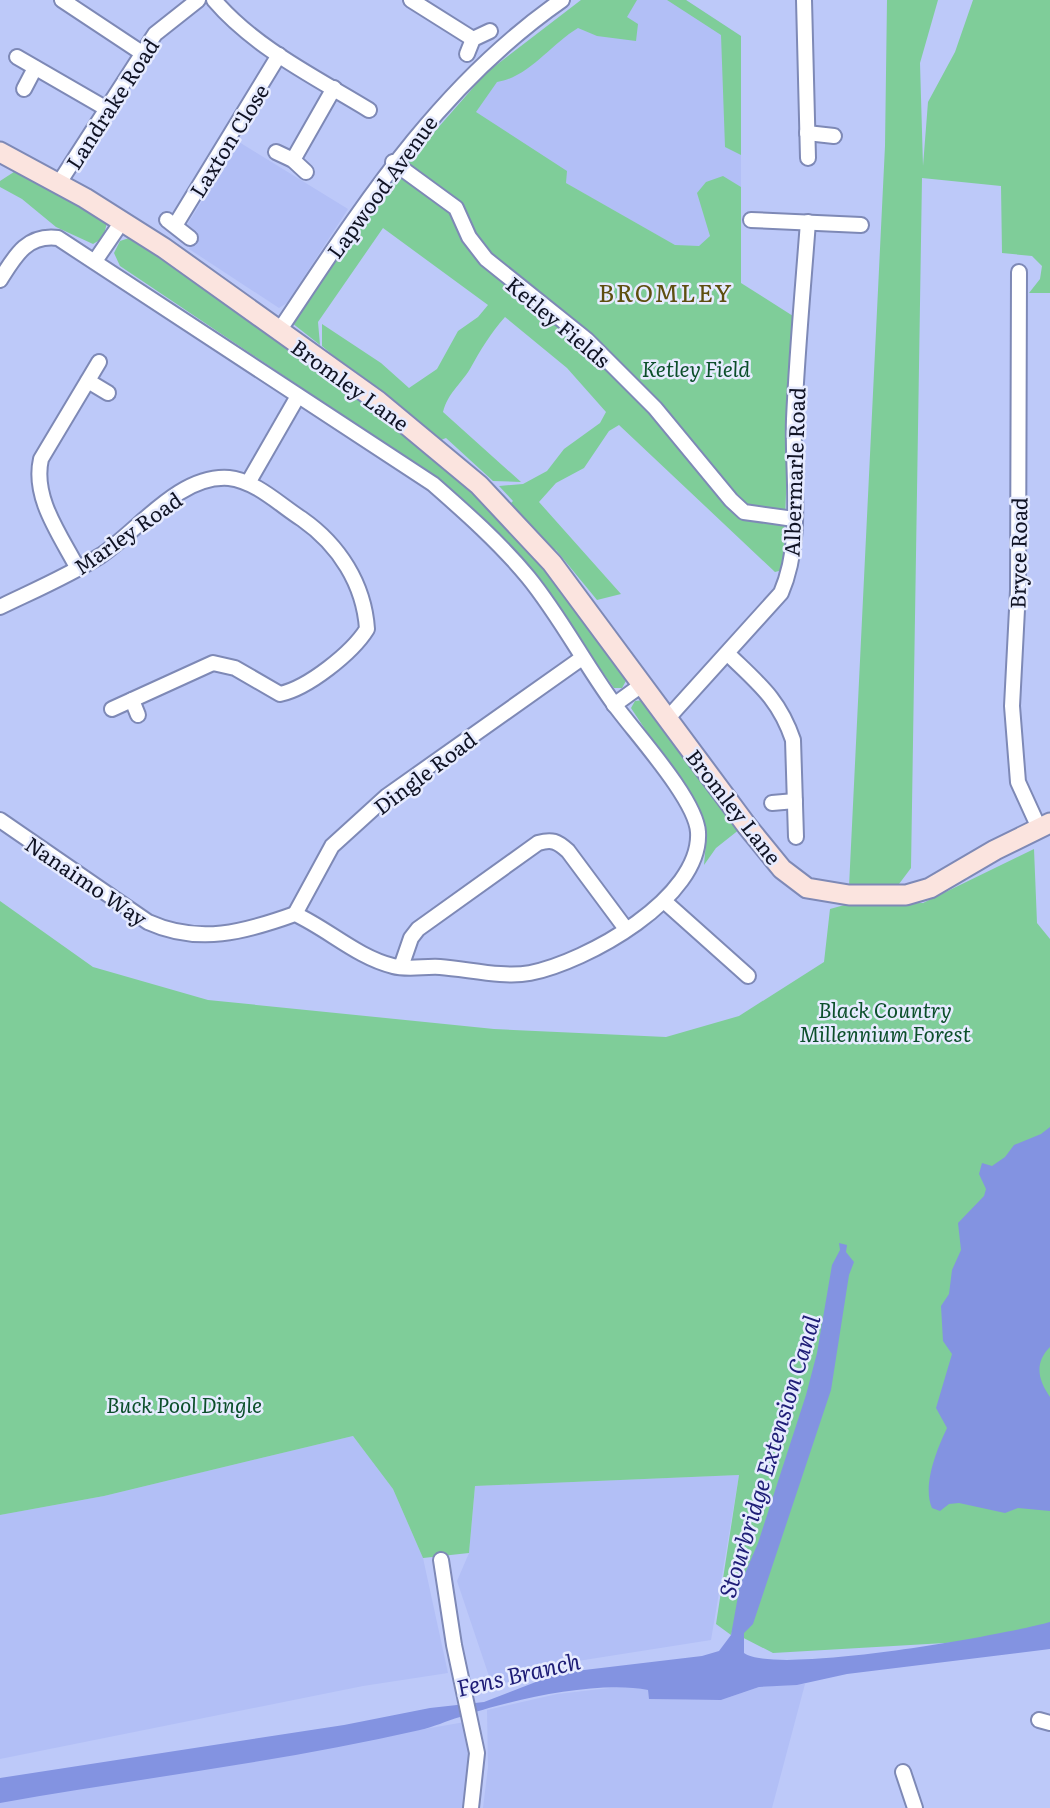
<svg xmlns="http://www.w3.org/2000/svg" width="1050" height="1808" font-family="Literata,serif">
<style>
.built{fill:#b2bff6}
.green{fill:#7fcd99}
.water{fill:#8393e1}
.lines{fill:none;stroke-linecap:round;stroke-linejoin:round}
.street-casing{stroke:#7e89b6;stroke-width:18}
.secondary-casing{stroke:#7e89b6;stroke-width:23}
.street{stroke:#fff;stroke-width:14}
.secondary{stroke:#fbe4df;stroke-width:19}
.labels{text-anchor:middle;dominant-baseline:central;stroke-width:5;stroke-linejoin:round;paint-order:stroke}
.street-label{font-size:21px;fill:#101324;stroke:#e6ebff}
.park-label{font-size:21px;font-style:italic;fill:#0c4f2b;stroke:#e6ebff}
.water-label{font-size:23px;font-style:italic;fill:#1e1d77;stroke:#e6ebff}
.quarter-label{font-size:24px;letter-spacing:2px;fill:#5e4f10;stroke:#e6ebff}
</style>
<rect width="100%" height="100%" fill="#bdc9f9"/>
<g class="built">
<path d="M 581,0 L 686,0 L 741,36 L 741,283 L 450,117 L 486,73 Z"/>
<path d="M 239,142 L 348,209 L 287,303 L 279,308 L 189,249 L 195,234 L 187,225 Z"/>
<path d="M 353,1436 L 393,1489 L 423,1558 L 448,1673 L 363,1686 L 0,1759 L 0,1515 L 104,1496 Z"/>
<path d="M 739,1475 L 711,1640 L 546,1666 L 493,1688 L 457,1581 L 469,1553 L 475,1486 Z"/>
<path d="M 805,1684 L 772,1808 L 483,1808 L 488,1767 L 487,1710 L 557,1694 L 627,1686 L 648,1690 L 650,1699 L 721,1700 L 759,1687 Z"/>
<path d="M 471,1721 L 468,1808 L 0,1808 L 0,1802 Z"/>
</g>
<g class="green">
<path d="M 581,0 L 637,0 L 627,17 L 638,24 L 636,41 L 597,36 L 578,28 C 550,45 529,77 497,82 L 476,112 L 567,171 L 566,183 L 675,245 L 699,246 L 710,236 L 697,193 L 706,182 L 723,176 L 741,187 L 741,283 L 793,316 L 783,570 L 775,572 L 619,425 L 609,431 L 584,468 L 556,483 L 539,502 L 621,594 L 597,600 L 556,550 L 548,548 L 507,507 L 513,501 L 499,486 L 523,484 L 547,471 L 564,449 L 600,423 L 606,412 L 567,368 L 505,317 C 490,334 481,349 470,369 C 460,385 448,393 443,412 L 521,482 L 493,481 L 446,438 L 436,442 L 322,346 L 322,324 L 381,363 L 409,388 L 437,369 L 458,331 L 478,317 L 488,305 L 383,228 L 318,322 L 320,345 L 292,323 L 401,170 L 486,73 Z"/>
<path d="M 667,0 L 686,0 L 741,36 L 741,155 L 725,147 L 721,35 Z"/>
<path d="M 887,0 L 938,0 L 920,63 L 923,166 L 928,102 L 955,52 L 973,0 L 1050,0 L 1050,293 L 1029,293 L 1040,279 L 1042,266 L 1032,256 L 1002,253 L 1001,186 L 922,178 L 911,868 L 896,888 L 849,887 L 885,146 Z"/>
<path d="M 17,170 L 67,196 L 107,223 L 103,238 L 93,244 L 56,227 L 22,199 L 0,187 L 0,181 Z"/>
<path d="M 132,237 L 405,433 L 482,499 L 540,558 L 627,679 L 622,688 L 614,688 L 533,575 L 481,517 L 414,463 L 120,266 L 114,253 L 120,241 Z"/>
<path d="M 644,700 L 740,829 L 716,848 L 704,865 L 706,842 L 698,809 L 631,708 L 635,701 Z"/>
<path d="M 1034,849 L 1037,923 L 1050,939 L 1050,1637 L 773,1653 L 732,1632 L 731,1635 L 716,1624 L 739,1475 L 475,1486 L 469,1553 L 423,1558 L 393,1489 L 353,1436 L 104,1496 L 0,1515 L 0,901 L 93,967 L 208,1000 L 494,1029 L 666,1037 L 739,1016 L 824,962 L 830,909 L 848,904 L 923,903 Z"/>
</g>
<g class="water">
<path d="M 1050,1127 L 1050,1347 C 1034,1363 1038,1380 1050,1397 L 1050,1511 L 1018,1508 L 1005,1513 L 959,1503 L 949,1504 L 940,1511 L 932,1508 C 922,1486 937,1449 947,1428 L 936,1408 L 952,1354 L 943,1341 L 941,1306 L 949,1294 L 952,1270 L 961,1250 L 958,1223 L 984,1196 L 986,1189 L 979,1174 L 982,1163 L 992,1166 L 1005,1157 L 1014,1145 L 1041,1134 Z"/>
<path d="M 839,1243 L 847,1245 L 846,1252 L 854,1262 L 849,1275 L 831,1390 L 753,1624 L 744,1633 L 744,1653 C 775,1676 1005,1635 1050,1622 L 1050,1649 L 847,1674 L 797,1685 L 759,1687 L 721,1700 L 649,1699 L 648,1690 C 598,1680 509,1700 460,1717 C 446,1721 434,1727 420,1730 C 281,1762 140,1778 0,1803 L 0,1778 L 344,1725 L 430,1708 L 484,1702 L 559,1673 L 702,1656 L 719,1651 L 731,1635 L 740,1585 L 758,1543 L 806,1395 L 817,1353 L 832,1265 L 840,1250 Z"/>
</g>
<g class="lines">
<defs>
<g id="street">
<path d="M 62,0 L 142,53"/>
<path d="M 214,0 C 255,48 315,77 369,110"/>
<path d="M 411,0 L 473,39"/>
<path d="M 804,0 L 808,158"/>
<path d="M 467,54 L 473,39 L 490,31"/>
<path d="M 17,57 L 107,109"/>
<path d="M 24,89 L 35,68"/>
<path d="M 807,133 L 834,136"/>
<path d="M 276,152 L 293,160 L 306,172"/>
<path d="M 293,160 L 334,88"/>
<path d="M 393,162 L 456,208 L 469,237 L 486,259 L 587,340 L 655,408 L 731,500 L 744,512 L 794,519"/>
<path d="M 59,183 L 155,34 L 198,0"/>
<path d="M 167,220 L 190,238"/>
<path d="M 751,220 L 861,225"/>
<path d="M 176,224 L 279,55"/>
<path d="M 95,261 L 123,220"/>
<path d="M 1019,272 L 1018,590 L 1012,706 L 1018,782 L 1039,828"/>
<path d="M 0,280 C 15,256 27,234 58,238 L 433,484 C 466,513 500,543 528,577 C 560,616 584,663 614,704 C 634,732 696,799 698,832 C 702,898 586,962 530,973 C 503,978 468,969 440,967 C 425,966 407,970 393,966 C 357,957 328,929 295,914 C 245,932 199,945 148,922 L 0,820"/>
<path d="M 279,331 C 362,207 437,87 562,0"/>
<path d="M 88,381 L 108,393"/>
<path d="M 248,483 L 298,396"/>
<path d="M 78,569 C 61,536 32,498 41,459 L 99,362"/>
<path d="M 0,607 C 33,591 68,576 100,556 C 137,532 179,474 229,478 C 256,481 280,505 302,519 C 339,545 364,584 367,629 C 352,653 308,688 280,694 L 235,668 L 213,663 L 112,709"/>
<path d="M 728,654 C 759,684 779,699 793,740 L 796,837"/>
<path d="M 132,700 L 138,715"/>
<path d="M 614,705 L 643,684"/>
<path d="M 668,718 L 781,593 C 804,540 792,476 794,419 C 797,353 803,288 808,222"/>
<path d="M 772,803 L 795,801"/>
<path d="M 664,901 L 748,976"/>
<path d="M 295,914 L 332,846 L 387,796 L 582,658"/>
<path d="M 401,967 L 411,938 L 418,929 L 538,843 C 552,839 557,841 568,851 L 626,929"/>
<path d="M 441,1560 L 454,1645 L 477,1753 L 471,1808"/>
<path d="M 1039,1720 L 1050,1723"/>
<path d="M 903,1772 L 915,1808"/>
</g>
<path id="secondary" d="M 0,152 L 85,198 L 164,248 L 378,401 L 479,485 L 552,563 L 747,826 L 782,869 L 807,888 L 849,895 L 906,895 L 930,888 L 995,850 L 1050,823"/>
</defs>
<use href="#street" class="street-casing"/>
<use href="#secondary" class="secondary-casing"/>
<use href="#street" class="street"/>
<use href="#secondary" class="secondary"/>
</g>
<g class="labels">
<g class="street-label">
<text transform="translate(111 103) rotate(-57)">Landrake Road</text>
<text transform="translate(228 140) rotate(-58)">Laxton Close</text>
<text transform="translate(381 186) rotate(-54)">Lapwood Avenue</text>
<text transform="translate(559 321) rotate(40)">Ketley Fields</text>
<text transform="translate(351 384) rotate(36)">Bromley Lane</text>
<text transform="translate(793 472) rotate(-88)">Albermarle Road</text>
<text transform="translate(127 532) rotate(-35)">Marley Road</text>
<text transform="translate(1017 553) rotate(-89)">Bryce Road</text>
<text transform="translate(424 772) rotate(-37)">Dingle Road</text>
<text transform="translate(735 806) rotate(52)">Bromley Lane</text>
<text transform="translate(87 880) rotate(34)">Nanaimo Way</text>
</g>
<g class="park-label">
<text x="696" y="367">Ketley Field</text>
<text x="885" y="1008">Black Country<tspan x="885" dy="24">Millennium Forest</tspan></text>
<text x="184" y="1403">Buck Pool Dingle</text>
</g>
<g class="water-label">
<text transform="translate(768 1456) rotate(-73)">Stourbridge Extension Canal</text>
<text transform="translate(518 1673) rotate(-13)">Fens Branch</text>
</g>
<g class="quarter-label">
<text x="666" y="291">BROMLEY</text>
</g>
</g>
</svg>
